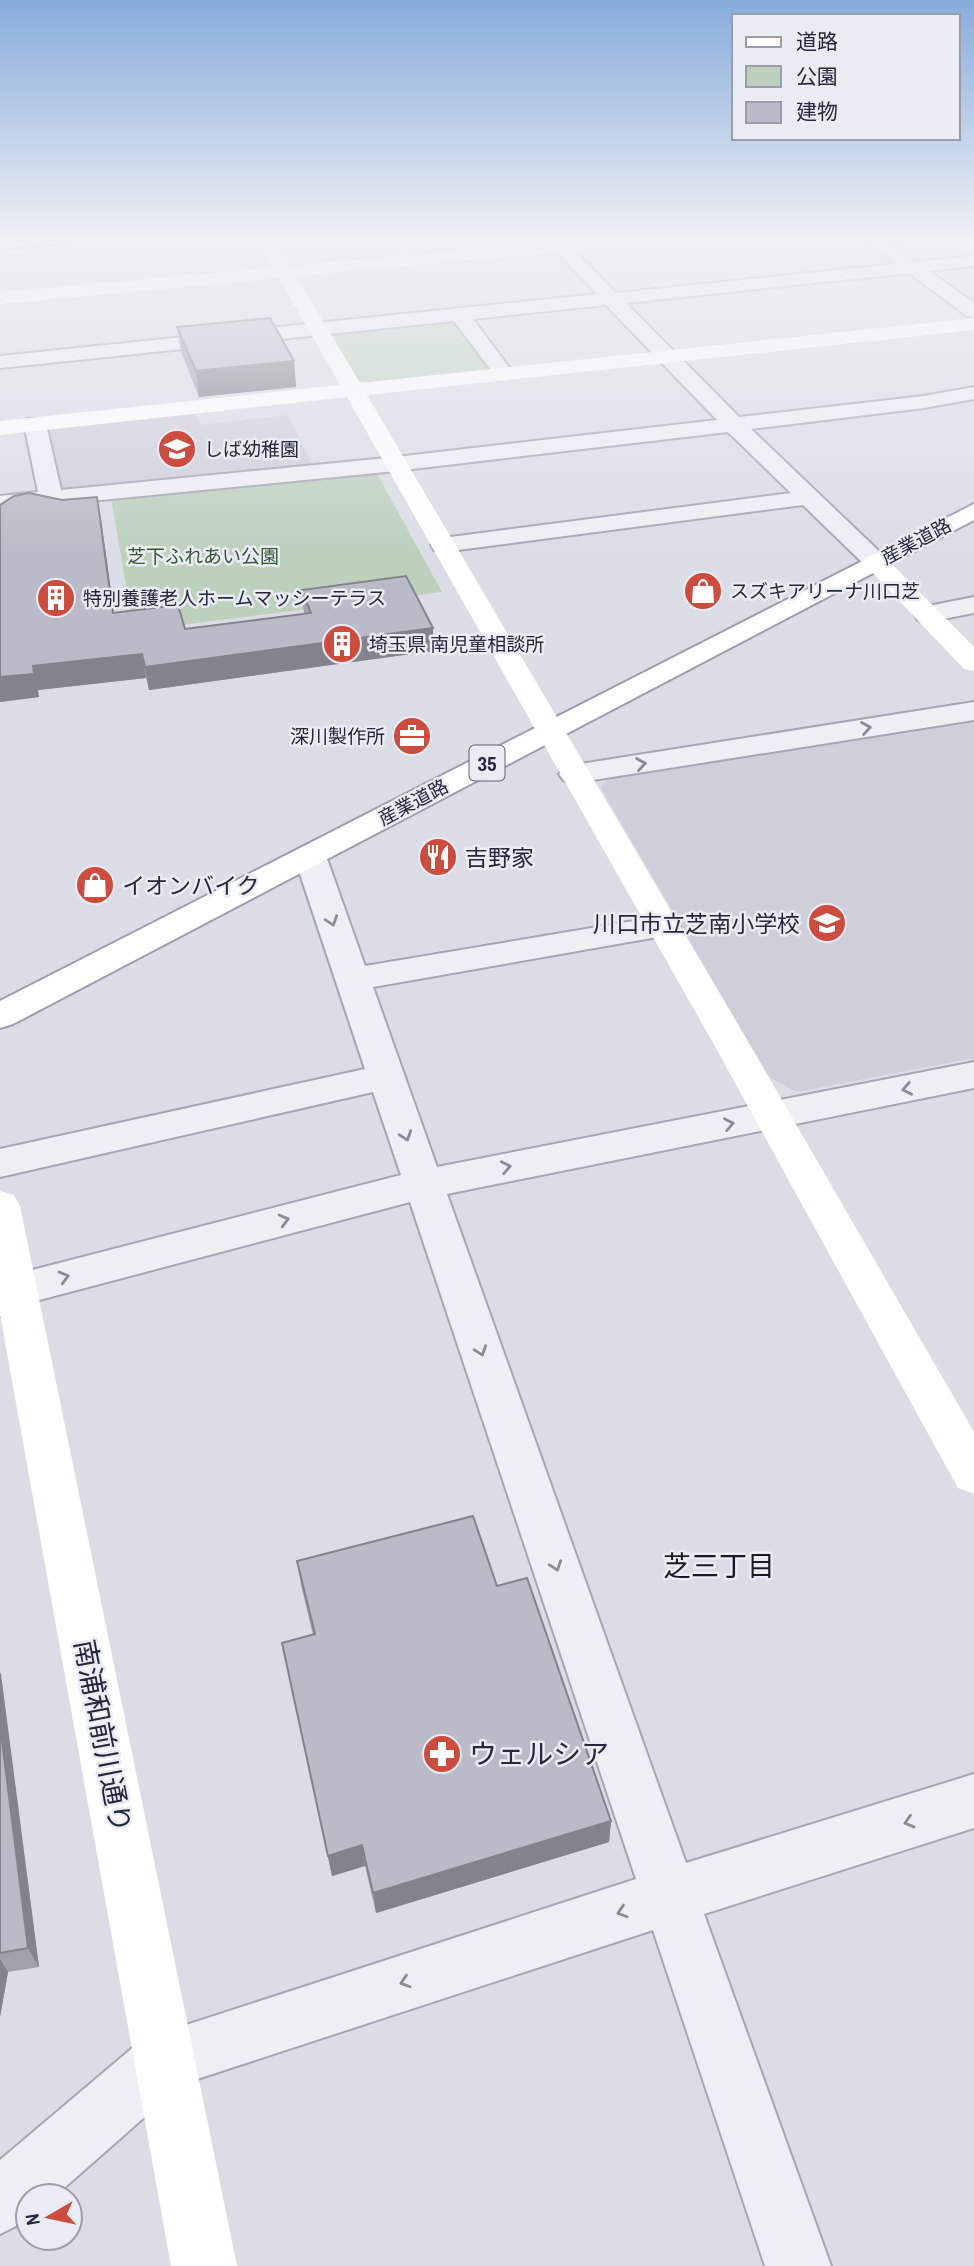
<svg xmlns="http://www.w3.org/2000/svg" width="974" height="2266" font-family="'Archivo Narrow','Noto Sans JP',sans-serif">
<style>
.built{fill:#cdcfdb}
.green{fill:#bcd0bc}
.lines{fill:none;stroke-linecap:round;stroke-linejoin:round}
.street-casing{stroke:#a4a7b3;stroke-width:4}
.primary-casing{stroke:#9b9eb1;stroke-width:4}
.street{fill:#eeeef4;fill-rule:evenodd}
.secondary{fill:#fff;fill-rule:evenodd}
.primary{fill:#fff;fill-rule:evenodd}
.wall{fill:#9fa1ac}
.shaded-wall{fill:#82838c}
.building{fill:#b9bbc8;stroke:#82838c;stroke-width:2}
.oneway{stroke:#8a8b98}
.labels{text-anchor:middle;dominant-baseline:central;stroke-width:5;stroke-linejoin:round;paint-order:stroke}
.far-poi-label{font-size:19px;fill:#25283c;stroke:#eaecf4;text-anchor:start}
.far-street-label{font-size:19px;fill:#25283c;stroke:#eaecf4}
.far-park-label{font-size:19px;fill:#335735;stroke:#eaecf4}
.shield{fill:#eaecf4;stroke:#606373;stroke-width:2}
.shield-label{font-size:21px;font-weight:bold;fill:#25283c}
.poi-label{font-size:23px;fill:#25283c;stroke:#eaecf4;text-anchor:start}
.near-neighbourhood-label{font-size:28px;fill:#181a2c;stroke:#eaecf4}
.near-street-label{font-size:28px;fill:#25283c;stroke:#eaecf4}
.near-poi-label{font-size:28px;fill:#25283c;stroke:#eaecf4;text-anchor:start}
</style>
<rect width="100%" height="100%" fill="#dbdde6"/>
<g class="built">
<path d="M 196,413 L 200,425 L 288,415 L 314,468 L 58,494 L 46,429 Z"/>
<path d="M 974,719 L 974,1058 L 797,1092 L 769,1077 L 601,788 L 610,775 Z"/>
</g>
<g class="green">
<path d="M 446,319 L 457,321 L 491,368 L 488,371 L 372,383 L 358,380 L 332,335 L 339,331 Z"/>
<path d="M 370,472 L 377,474 L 442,592 L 134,631 L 111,498 Z"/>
</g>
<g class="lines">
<defs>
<g id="street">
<path d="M 80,238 L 71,243 L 0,249 L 0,239 Z"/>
<path d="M 543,238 L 562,238 L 616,293 L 896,264 L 863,238 L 883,238 L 916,262 L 974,256 L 974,266 L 929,271 L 974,303 L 974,318 L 967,316 L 909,273 L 626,303 L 739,417 L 924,396 L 974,387 L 974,399 L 924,408 L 751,429 L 885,557 L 889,562 L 885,567 L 876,570 L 867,567 L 803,505 L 443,552 L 434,550 L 431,545 L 434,540 L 443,538 L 791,493 L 728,432 L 396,471 L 0,510 L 0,496 L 38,492 L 24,424 L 27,419 L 43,419 L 46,424 L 61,490 L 396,457 L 717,420 L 606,305 L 473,319 L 514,374 L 511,378 L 497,378 L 454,321 L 0,368 L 0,356 L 597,294 Z"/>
<path d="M 974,597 L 974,613 L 927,622 L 918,620 L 914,614 L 918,608 Z"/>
<path d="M 974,702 L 974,720 L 574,783 L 563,780 L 559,774 L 563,768 L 574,765 Z"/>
<path d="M 310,846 L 321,849 L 326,856 L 365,966 L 663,916 L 675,919 L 680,926 L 675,933 L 663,936 L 373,987 L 437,1167 L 974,1062 L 974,1088 L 447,1194 L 686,1863 L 974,1774 L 974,1828 L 704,1914 L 831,2266 L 765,2266 L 653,1930 L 182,2084 L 55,2196 L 28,2196 L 28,2220 L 0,2234 L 0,2160 L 143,2039 L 636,1879 L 410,1202 L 28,1303 L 0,1316 L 1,1278 L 401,1175 L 373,1092 L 0,1177 L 0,1149 L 365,1069 L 294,856 L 299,849 Z"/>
</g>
<path id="primary" d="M 974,504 L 974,520 L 13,1024 L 0,1028 L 0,1001 Z"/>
</defs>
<use href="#street" class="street-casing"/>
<use href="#primary" class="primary-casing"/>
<use href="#street" class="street"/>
<g class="secondary">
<path d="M 256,238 L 274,238 L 290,266 L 598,238 L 664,238 L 655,243 L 296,276 L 360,383 L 974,318 L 974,330 L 367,395 L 753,1050 L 974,1432 L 974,1494 L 958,1488 L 717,1050 L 347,397 L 0,435 L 0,421 L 340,385 L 279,278 L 0,304 L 0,292 L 273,268 Z"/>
<path d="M 876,554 L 885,557 L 974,647 L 974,671 L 964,669 L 867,567 L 863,562 L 867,557 Z"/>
<path d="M 0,1191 L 14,1195 L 20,1206 L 237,2266 L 171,2266 L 0,1314 Z"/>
</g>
<use href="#primary" class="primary"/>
</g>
<g class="wall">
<path d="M 177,327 L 294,361 L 296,387 L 199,397 L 181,352 Z"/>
<path d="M 97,497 L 114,613 L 185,629 L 304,614 L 302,590 L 433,628 L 433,651 L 149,690 L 146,678 L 38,690 L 39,697 L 0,702 L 62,500 Z"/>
<path d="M 297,1561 L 497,1586 L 611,1821 L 609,1842 L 376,1913 L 365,1866 L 332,1876 L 282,1643 L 313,1635 L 301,1585 Z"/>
<path d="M 0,1672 L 39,1967 L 8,1972 L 0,2017 Z"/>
</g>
<g class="shaded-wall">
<path d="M 294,361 L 296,387 L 199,397 L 196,371 Z"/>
<path d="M 97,497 L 101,519 L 117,637 L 113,613 Z"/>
<path d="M 433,628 L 433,651 L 149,690 L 145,667 Z"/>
<path d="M 142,654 L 146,678 L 38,690 L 39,697 L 0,702 L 0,677 L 33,666 Z"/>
<path d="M 0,1672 L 1,1674 L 39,1967 L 28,1948 L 0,1725 Z"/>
<path d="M 611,1821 L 609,1842 L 376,1913 L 373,1893 Z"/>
<path d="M 362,1845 L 365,1866 L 332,1876 L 328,1856 Z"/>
<path d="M 0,1959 L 8,1972 L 0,2017 Z"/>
</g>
<g class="building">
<path d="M 270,318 L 294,361 L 196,371 L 177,327 Z"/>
<path d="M 29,493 L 62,500 L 97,497 L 113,613 L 178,605 L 185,629 L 311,613 L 302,590 L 406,576 L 433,628 L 145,667 L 142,654 L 33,666 L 34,674 L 0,677 L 0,505 L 14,496 Z"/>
<path d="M 473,1516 L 497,1586 L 527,1578 L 611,1821 L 373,1893 L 362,1845 L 328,1856 L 282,1643 L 315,1634 L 297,1561 Z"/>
<path d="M 0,1725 L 28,1948 L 0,1953 Z"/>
</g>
<defs><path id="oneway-chevron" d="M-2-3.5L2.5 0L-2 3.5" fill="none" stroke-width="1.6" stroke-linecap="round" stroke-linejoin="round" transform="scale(1.75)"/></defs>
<g class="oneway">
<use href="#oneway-chevron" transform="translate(866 728) rotate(-9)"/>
<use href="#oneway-chevron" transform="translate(641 764) rotate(-9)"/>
<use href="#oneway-chevron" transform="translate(332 921) rotate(71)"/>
<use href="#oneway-chevron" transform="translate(907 1089) rotate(169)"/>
<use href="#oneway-chevron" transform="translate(729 1124) rotate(-11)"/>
<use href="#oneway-chevron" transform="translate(406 1136) rotate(71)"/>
<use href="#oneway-chevron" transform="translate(506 1167) rotate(-11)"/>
<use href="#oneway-chevron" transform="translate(284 1220) rotate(-15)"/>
<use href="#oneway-chevron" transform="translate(64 1277) rotate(-15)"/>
<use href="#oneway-chevron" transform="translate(481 1351) rotate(71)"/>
<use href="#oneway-chevron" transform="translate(556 1566) rotate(71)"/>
<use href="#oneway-chevron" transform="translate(909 1822) rotate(163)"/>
<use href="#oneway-chevron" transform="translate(622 1912) rotate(162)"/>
<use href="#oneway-chevron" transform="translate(405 1982) rotate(162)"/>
</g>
<linearGradient id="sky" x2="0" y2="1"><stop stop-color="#87acdb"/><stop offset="0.43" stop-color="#eff0f4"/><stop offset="1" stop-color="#eff0f4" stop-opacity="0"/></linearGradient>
<rect width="974" height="555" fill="url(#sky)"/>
<defs>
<symbol id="school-disc" viewBox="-11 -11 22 22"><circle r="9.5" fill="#cd4c3e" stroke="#eaecf4"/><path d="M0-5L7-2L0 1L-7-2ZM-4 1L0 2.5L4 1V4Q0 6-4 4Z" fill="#fff"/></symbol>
<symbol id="shop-disc" viewBox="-11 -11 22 22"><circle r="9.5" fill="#cd4c3e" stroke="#eaecf4"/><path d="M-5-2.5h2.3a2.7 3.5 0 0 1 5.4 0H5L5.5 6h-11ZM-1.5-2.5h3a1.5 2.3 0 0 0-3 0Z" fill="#fff"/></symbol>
<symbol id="building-disc" viewBox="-11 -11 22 22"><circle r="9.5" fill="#cd4c3e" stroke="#eaecf4"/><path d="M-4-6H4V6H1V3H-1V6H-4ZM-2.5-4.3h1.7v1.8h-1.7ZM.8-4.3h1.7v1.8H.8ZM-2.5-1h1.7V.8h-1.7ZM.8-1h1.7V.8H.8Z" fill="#fff"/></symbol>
<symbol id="office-disc" viewBox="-11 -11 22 22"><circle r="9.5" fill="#cd4c3e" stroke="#eaecf4"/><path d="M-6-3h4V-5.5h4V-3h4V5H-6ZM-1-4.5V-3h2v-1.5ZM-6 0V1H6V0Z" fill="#fff"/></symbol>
<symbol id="restaurant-disc" viewBox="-11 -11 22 22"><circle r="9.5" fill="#cd4c3e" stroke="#eaecf4"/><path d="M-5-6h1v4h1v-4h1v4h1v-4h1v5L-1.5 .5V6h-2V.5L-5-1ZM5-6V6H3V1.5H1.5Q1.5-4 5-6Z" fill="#fff"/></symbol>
<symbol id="pharmacy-disc" viewBox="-11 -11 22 22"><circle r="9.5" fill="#cd4c3e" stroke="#eaecf4"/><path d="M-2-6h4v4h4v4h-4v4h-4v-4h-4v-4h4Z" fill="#fff"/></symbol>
</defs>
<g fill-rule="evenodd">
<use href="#school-disc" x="155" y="427" width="44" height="44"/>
<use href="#shop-disc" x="681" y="569" width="44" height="44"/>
<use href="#building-disc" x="34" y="576" width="44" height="44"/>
<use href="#building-disc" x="320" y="622" width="44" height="44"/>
<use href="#office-disc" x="390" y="714" width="44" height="44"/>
<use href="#restaurant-disc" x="416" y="835" width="44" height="44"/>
<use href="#shop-disc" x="73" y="863" width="44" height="44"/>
<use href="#school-disc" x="805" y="901" width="44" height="44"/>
<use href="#pharmacy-disc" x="420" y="1732" width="44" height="44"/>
</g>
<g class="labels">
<g class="far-poi-label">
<text x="204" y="449">しば幼稚園</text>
<text x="730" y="591">スズキアリーナ川口芝</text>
<text x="83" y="598">特別養護老人ホームマッシーテラス</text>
<text x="369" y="644">埼玉県 南児童相談所</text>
<text x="385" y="736" text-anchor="end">深川製作所</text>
</g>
<g class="far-street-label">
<text transform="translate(916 541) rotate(-28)">産業道路</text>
<text transform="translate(413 802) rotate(-28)">産業道路</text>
</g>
<g class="far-park-label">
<text x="203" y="556">芝下ふれあい公園</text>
</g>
<rect class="shield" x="469.5" y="745.5" width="35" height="35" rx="5"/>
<g class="shield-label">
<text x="487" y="763">35</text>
</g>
<g class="poi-label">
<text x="465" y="857">吉野家</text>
<text x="122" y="885">イオンバイク</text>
<text x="800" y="923" text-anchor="end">川口市立芝南小学校</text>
</g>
<g class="near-neighbourhood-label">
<text x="719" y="1566">芝三丁目</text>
</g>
<g class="near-street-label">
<text transform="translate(103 1736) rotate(79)">南浦和前川通り</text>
</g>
<g class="near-poi-label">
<text x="469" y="1754">ウェルシア</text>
</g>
</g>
<rect x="732" y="14" width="228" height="126" fill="#eaecf4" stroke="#9b9eaa" stroke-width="2"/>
<rect x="746" y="37" width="35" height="10" fill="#ffffff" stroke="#9b9eaa" stroke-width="2"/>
<text x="796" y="49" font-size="21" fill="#25283c">道路</text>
<rect x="746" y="66" width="35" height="21" fill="#bcd0bc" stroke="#9b9eaa" stroke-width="2"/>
<text x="796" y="84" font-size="21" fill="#25283c">公園</text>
<rect x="746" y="102" width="35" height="21" fill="#b9bbc8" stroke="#9b9eaa" stroke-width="2"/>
<text x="796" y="119" font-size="21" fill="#25283c">建物</text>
<g transform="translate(49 2217) rotate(261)"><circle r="33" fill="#eaecf4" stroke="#9b9eaa" stroke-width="2"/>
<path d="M0-5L12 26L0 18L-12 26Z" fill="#cd4c3e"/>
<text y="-10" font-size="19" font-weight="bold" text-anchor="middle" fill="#25283c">N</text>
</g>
</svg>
